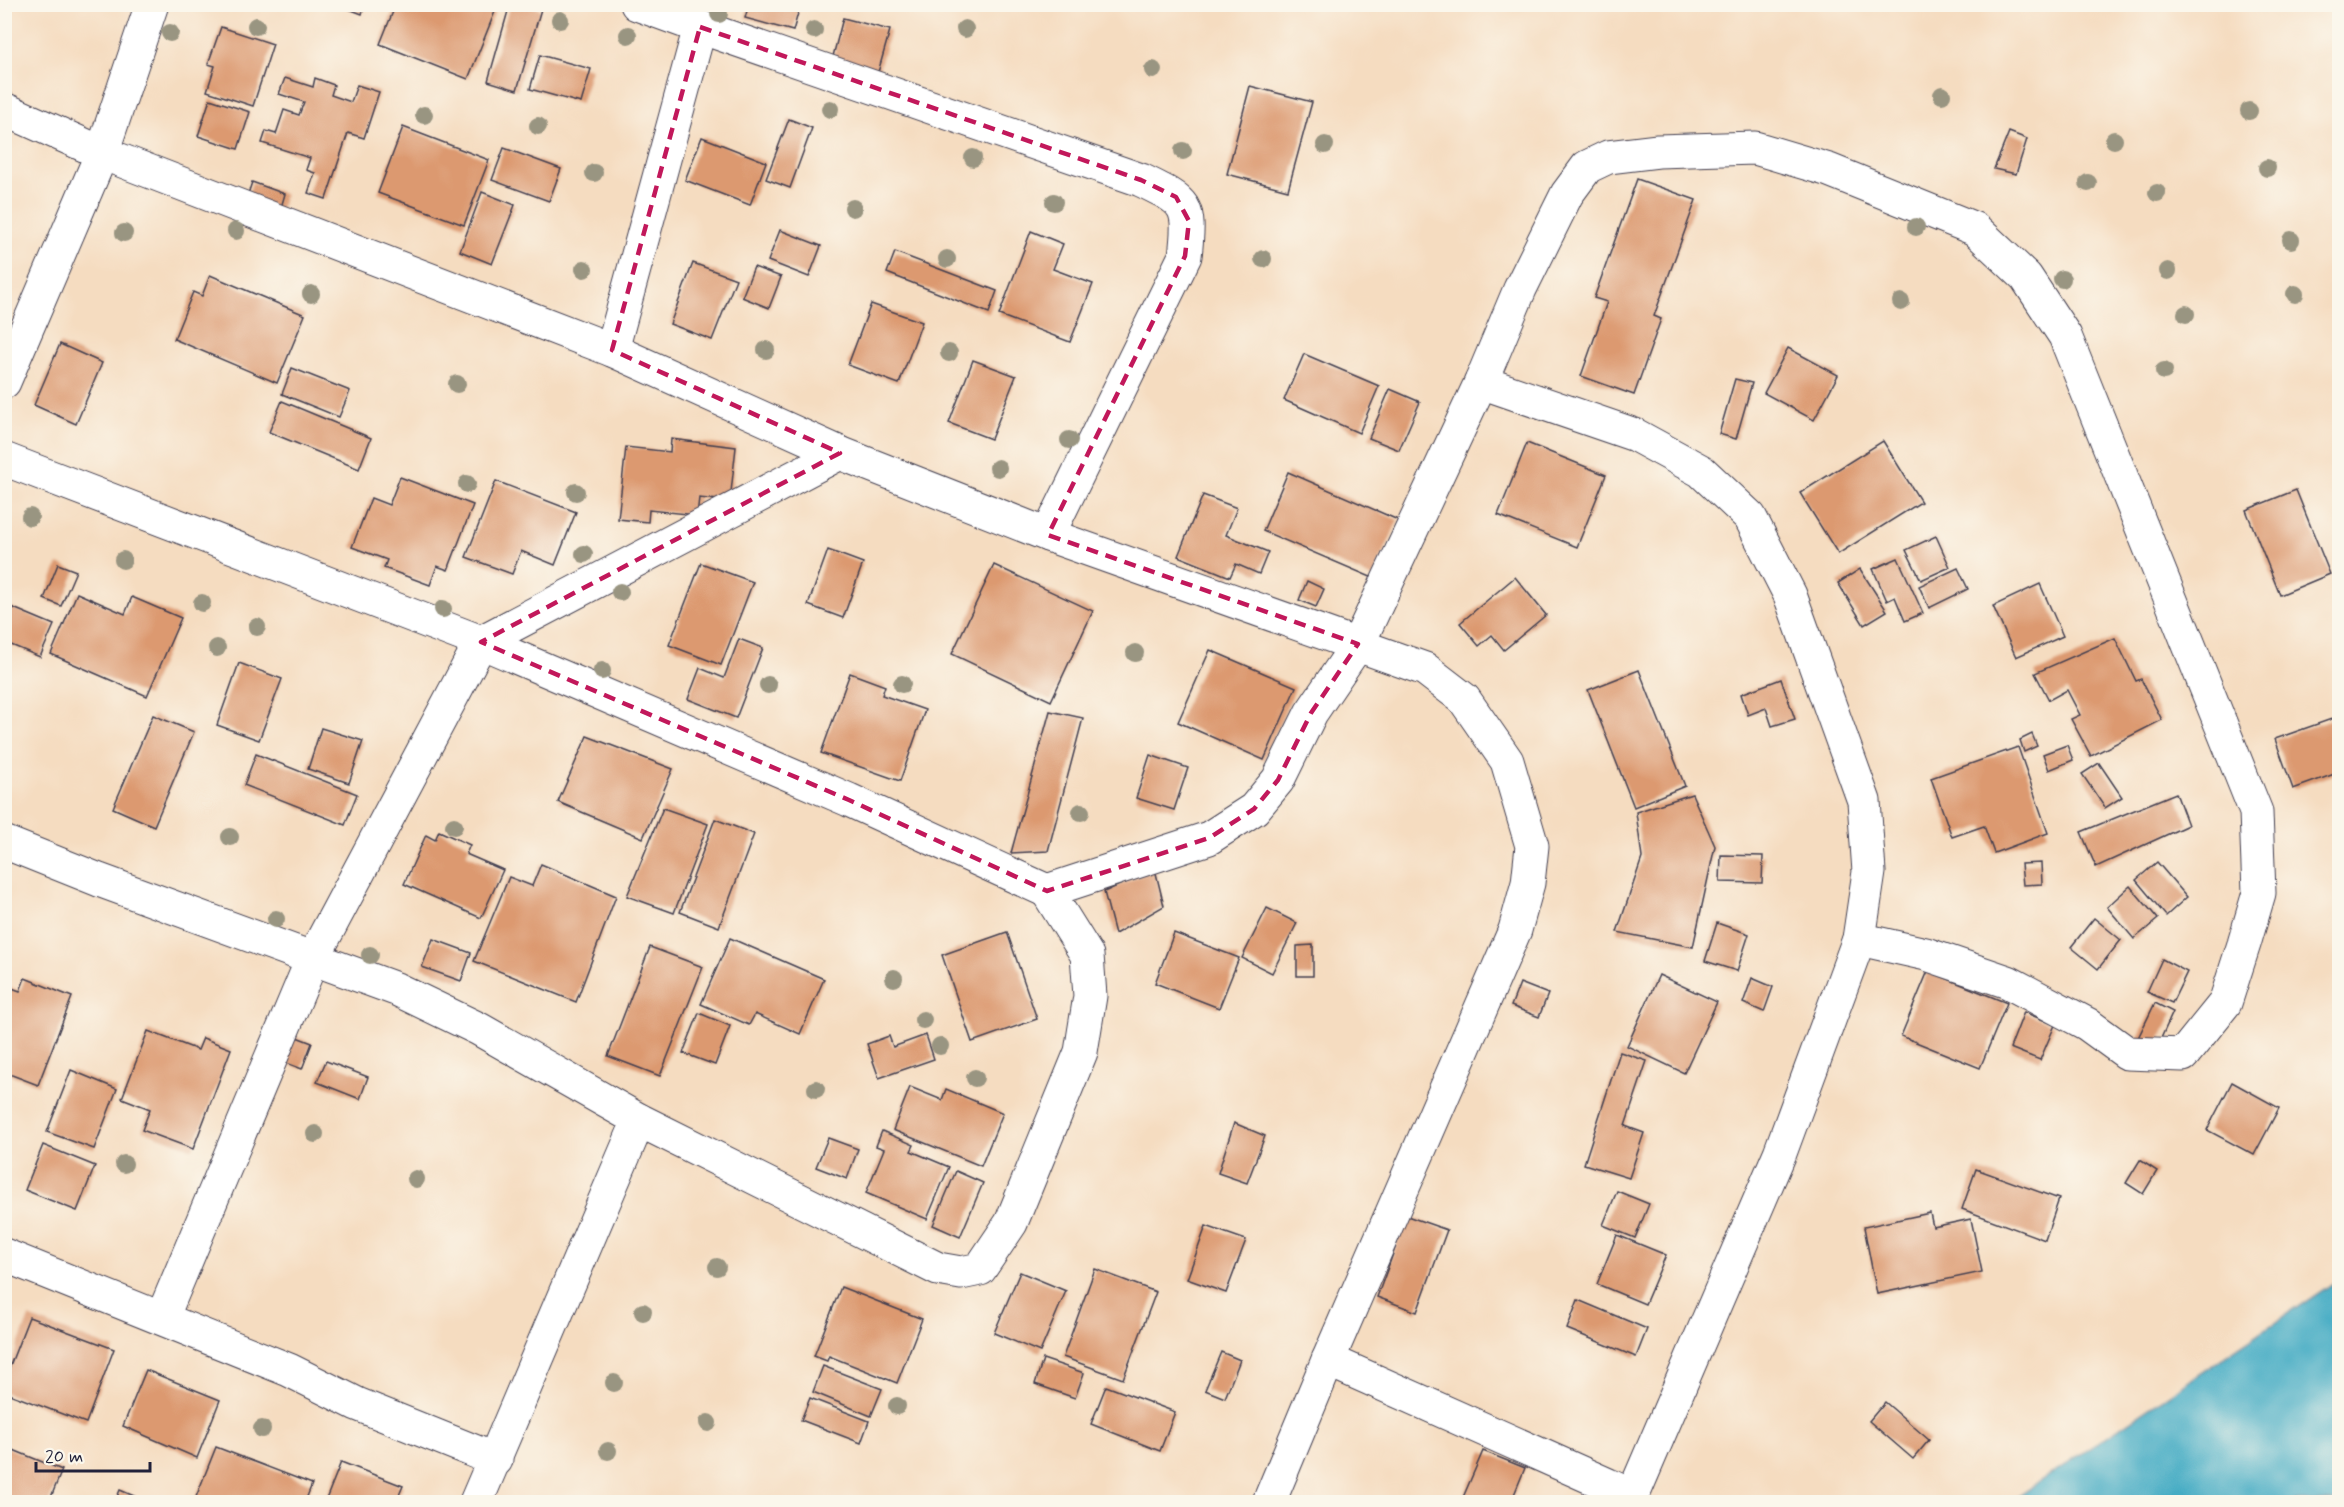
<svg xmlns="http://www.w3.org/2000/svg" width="2344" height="1507" font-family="Mynerve,sans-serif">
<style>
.water{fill:#45acc4;stroke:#346780;stroke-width:1.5}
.building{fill:#dc996f}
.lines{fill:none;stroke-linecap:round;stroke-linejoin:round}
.street-casing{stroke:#423e4f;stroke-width:35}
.street{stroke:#fff;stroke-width:33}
.tree{fill:#999581}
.marked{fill:none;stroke:#c2185b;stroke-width:4.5;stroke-dasharray:12 8;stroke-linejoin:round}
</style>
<rect width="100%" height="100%" fill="#fbf7ec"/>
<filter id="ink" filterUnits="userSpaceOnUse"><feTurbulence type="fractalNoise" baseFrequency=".0167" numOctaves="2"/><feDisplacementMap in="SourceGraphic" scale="12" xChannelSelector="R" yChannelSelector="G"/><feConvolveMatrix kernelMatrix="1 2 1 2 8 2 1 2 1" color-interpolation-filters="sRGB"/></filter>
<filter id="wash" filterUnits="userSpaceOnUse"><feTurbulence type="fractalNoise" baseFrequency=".008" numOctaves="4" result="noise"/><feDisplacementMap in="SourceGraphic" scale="24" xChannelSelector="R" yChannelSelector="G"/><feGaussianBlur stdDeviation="1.35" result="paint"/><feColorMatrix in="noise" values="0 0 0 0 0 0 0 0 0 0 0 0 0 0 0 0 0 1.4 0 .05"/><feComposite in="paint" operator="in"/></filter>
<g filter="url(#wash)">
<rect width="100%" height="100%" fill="#f5dcc0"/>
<path class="water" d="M 2339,1280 L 2339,1502 L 2010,1502 L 2335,1282 Z"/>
<g id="blocks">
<g class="building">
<path d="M 336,4 L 365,4 L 362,14 Z"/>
<path d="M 396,4 L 498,4 L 468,79 L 380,44 Z"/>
<path d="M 510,4 L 524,4 L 541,9 L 517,90 L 488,81 Z"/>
<path d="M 749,4 L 800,6 L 793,31 L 745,18 Z"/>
<path d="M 843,18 L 890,30 L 877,76 L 831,64 Z"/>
<path d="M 221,27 L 273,44 L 253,106 L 207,91 L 215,66 L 208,64 Z"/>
<path d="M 540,55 L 591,69 L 581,103 L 530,89 Z"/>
<path d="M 285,78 L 313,87 L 315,78 L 334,85 L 331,95 L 351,102 L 357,85 L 379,92 L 364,138 L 348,133 L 326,199 L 308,193 L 315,173 L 306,170 L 310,158 L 262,143 L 266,131 L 276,134 L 284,110 L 299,115 L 304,102 L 279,94 Z"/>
<path d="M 1250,86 L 1312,102 L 1288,190 L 1227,174 Z"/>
<path d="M 210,99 L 250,112 L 238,149 L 198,136 Z"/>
<path d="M 789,119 L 812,128 L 790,188 L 766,179 Z"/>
<path d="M 403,127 L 489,160 L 464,225 L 378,193 Z"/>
<path d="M 2009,132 L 2027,139 L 2016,174 L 1994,169 Z"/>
<path d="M 702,137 L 766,162 L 750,205 L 685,180 Z"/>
<path d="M 504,148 L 561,169 L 549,201 L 492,180 Z"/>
<path d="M 1637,179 L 1696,200 L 1654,316 L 1661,319 L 1634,395 L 1581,376 L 1607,302 L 1594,298 Z"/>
<path d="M 252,182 L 285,194 L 280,211 L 246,200 Z"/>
<path d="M 482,192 L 515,205 L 492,264 L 460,251 Z"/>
<path d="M 780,230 L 821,246 L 809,277 L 768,261 Z"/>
<path d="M 1031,231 L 1063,244 L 1053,269 L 1093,284 L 1070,342 L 999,315 Z"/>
<path d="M 895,252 L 997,291 L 989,313 L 887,273 Z"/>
<path d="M 693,263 L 736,279 L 712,340 L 670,324 Z"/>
<path d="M 754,267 L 781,277 L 769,308 L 742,297 Z"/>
<path d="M 210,275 L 305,315 L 277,383 L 174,339 L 193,292 L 202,296 Z"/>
<path d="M 871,304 L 922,322 L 899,384 L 848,365 Z"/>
<path d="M 60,344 L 102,363 L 76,424 L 34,405 Z"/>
<path d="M 1788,348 L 1838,375 L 1814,420 L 1764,393 Z"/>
<path d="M 1304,354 L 1379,386 L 1359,433 L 1284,400 Z"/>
<path d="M 973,360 L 1016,376 L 991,439 L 949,423 Z"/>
<path d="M 292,368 L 350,391 L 339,417 L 282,394 Z"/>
<path d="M 1735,379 L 1752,383 L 1736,439 L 1719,434 Z"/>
<path d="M 1390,389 L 1420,402 L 1399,450 L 1369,438 Z"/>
<path d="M 282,401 L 371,438 L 359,469 L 269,432 Z"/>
<path d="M 671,439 L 736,447 L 730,501 L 699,498 L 697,515 L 649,510 L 648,522 L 618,519 L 626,447 L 670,452 Z"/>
<path d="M 1883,441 L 1921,502 L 1838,554 L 1800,493 Z"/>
<path d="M 1527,443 L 1606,475 L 1577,547 L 1498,515 Z"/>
<path d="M 1288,472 L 1398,520 L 1373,578 L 1263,531 Z"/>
<path d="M 400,477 L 473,505 L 448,570 L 437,566 L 430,585 L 384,568 L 387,560 L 352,547 L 371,498 L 389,505 Z"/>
<path d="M 496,481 L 576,512 L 555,565 L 521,551 L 512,574 L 466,557 Z"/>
<path d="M 2296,490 L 2330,574 L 2280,595 L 2246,510 Z"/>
<path d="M 1203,495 L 1237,508 L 1226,535 L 1268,552 L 1259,574 L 1236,564 L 1230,577 L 1178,556 Z"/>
<path d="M 1936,536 L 1950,567 L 1921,580 L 1906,550 Z"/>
<path d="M 828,550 L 863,563 L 843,618 L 808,605 Z"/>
<path d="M 1898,558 L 1923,613 L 1905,621 L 1895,597 L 1887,601 L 1873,569 Z"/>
<path d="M 701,563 L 753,582 L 721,665 L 669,645 Z"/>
<path d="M 58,564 L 76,571 L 61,606 L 44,599 Z"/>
<path d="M 994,565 L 1093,611 L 1051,701 L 952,654 Z"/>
<path d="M 1958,568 L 1968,589 L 1929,608 L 1919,586 Z"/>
<path d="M 1860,569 L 1887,611 L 1864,625 L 1838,583 Z"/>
<path d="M 1515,577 L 1546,615 L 1504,650 L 1492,635 L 1479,646 L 1460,623 Z"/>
<path d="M 1307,581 L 1324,589 L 1316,607 L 1299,600 Z"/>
<path d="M 2040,584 L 2063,636 L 2016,657 L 1993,606 Z"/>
<path d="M 77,593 L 125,614 L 132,597 L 181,618 L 147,696 L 51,654 Z"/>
<path d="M 4,604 L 54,625 L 40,657 L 4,642 Z"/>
<path d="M 2115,638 L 2136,681 L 2141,679 L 2162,720 L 2091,756 L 2071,719 L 2080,715 L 2067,690 L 2049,700 L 2035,673 Z"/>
<path d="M 739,639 L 763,648 L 736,718 L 688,699 L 700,668 L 724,678 Z"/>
<path d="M 1210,650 L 1296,687 L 1264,760 L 1178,722 Z"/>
<path d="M 239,663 L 282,679 L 259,740 L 217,725 Z"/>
<path d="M 1639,670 L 1685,786 L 1634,807 L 1588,690 Z"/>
<path d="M 850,673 L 885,686 L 882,695 L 925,710 L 900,781 L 821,753 Z"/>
<path d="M 1781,679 L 1795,719 L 1772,726 L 1766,708 L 1748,715 L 1741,694 Z"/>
<path d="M 1050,711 L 1083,718 L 1048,851 L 1011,853 Z"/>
<path d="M 153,715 L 194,732 L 154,826 L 113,808 Z"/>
<path d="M 2340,716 L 2340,772 L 2293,789 L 2275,739 Z"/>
<path d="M 321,728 L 363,741 L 349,783 L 308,769 Z"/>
<path d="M 2032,734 L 2037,746 L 2024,752 L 2020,740 Z"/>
<path d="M 587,736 L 673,769 L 643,838 L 558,802 Z"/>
<path d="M 2067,745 L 2073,760 L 2049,770 L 2043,754 Z"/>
<path d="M 2018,747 L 2048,833 L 1994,853 L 1984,826 L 1952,837 L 1931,778 Z"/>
<path d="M 256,754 L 357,794 L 345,825 L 244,785 Z"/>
<path d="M 1150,755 L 1188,768 L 1174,810 L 1136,798 Z"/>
<path d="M 2099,763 L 2122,797 L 2105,808 L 2082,774 Z"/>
<path d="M 2176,793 L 2188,825 L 2096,867 L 2081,832 Z"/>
<path d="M 1692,794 L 1715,846 L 1693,947 L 1617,932 L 1642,858 L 1636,812 Z"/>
<path d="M 663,808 L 708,824 L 674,913 L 627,896 Z"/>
<path d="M 715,819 L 754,834 L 719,927 L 680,912 Z"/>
<path d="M 439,831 L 470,845 L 466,854 L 503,870 L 481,918 L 404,884 L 426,835 L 435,840 Z"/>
<path d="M 1721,855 L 1763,856 L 1762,883 L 1720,882 Z"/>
<path d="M 2157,862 L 2187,897 L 2166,916 L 2136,880 Z"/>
<path d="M 2041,863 L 2042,884 L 2023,885 L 2021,864 Z"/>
<path d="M 541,864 L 616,896 L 576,1002 L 474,961 L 509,877 L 532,886 Z"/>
<path d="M 1155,869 L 1164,906 L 1115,934 L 1104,892 Z"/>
<path d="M 2130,886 L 2158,919 L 2134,939 L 2107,907 Z"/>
<path d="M 1267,908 L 1297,923 L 1272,973 L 1242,958 Z"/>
<path d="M 2094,918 L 2121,940 L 2098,969 L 2071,947 Z"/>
<path d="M 1717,923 L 1749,934 L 1737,971 L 1705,961 Z"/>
<path d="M 1007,932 L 1037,1019 L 972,1042 L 942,955 Z"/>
<path d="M 1174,933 L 1239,958 L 1219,1008 L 1155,983 Z"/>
<path d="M 730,938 L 824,979 L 800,1034 L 755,1014 L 749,1025 L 701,1004 Z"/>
<path d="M 433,939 L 471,953 L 461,981 L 422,967 Z"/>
<path d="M 1313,945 L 1313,976 L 1297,976 L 1297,946 Z"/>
<path d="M 650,947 L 703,967 L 660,1076 L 608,1056 Z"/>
<path d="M 2162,959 L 2187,972 L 2172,1003 L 2147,992 Z"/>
<path d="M 1928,971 L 2007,1003 L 1980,1068 L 1901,1036 Z"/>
<path d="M 1659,975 L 1717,1002 L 1684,1073 L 1627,1046 Z"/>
<path d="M 25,978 L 72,997 L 38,1085 L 4,1072 L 4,985 L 20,991 Z"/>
<path d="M 1752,978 L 1773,987 L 1764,1012 L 1743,1003 Z"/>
<path d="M 1520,983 L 1548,994 L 1539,1017 L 1511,1006 Z"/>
<path d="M 2155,1003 L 2173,1012 L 2157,1047 L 2138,1038 Z"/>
<path d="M 2024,1012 L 2055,1025 L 2040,1060 L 2010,1048 Z"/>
<path d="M 699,1013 L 730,1026 L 715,1065 L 683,1053 Z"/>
<path d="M 148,1031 L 198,1050 L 203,1038 L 231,1049 L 193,1149 L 142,1130 L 150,1109 L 122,1098 Z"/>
<path d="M 926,1035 L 934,1059 L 879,1078 L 867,1044 L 889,1036 L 893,1047 Z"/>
<path d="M 294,1036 L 312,1043 L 302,1069 L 284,1062 Z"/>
<path d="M 1620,1052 L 1647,1061 L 1625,1126 L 1644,1133 L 1629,1178 L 1584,1164 Z"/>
<path d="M 326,1061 L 368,1077 L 360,1099 L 317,1082 Z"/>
<path d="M 71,1070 L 117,1089 L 94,1149 L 47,1132 Z"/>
<path d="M 2232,1082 L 2279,1108 L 2254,1155 L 2207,1130 Z"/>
<path d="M 910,1087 L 942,1100 L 946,1089 L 1003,1113 L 981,1166 L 893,1130 Z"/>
<path d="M 1234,1123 L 1265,1136 L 1247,1183 L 1218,1173 Z"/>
<path d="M 882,1131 L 914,1145 L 911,1151 L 949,1167 L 927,1219 L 866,1193 L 884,1149 L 876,1146 Z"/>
<path d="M 828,1138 L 858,1149 L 847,1179 L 816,1167 Z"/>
<path d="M 43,1145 L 95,1166 L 77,1211 L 25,1190 Z"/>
<path d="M 2140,1160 L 2157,1171 L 2143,1194 L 2126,1183 Z"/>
<path d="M 1976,1169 L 2059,1199 L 2045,1240 L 1962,1209 Z"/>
<path d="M 956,1171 L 983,1183 L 960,1237 L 933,1225 Z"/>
<path d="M 1617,1191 L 1649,1204 L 1635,1238 L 1603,1225 Z"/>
<path d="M 1930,1213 L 1933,1227 L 1971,1219 L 1982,1272 L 1877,1294 L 1864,1227 Z"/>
<path d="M 1407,1216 L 1447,1230 L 1417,1312 L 1377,1297 Z"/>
<path d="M 1206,1226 L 1246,1240 L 1226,1293 L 1187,1279 Z"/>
<path d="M 1617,1235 L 1666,1255 L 1645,1304 L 1597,1284 Z"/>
<path d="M 1095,1269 L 1156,1292 L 1123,1379 L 1063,1357 Z"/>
<path d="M 1020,1272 L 1066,1291 L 1040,1352 L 994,1333 Z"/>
<path d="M 841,1287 L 922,1319 L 897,1383 L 829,1356 L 827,1361 L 814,1356 Z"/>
<path d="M 1578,1300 L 1647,1329 L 1636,1357 L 1567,1329 Z"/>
<path d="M 29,1317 L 114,1349 L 86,1423 L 4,1392 L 4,1381 Z"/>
<path d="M 1221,1352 L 1240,1360 L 1225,1398 L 1205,1390 Z"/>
<path d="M 1043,1359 L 1084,1373 L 1075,1398 L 1035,1384 Z"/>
<path d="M 823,1366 L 882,1389 L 871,1416 L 813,1392 Z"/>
<path d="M 146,1370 L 220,1400 L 197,1458 L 123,1426 Z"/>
<path d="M 1106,1386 L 1175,1412 L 1160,1451 L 1091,1424 Z"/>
<path d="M 810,1398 L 869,1421 L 861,1443 L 801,1420 Z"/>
<path d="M 1885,1402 L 1929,1440 L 1913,1459 L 1869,1421 Z"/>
<path d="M 6,1447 L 62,1470 L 49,1502 L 4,1502 Z"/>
<path d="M 216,1447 L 312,1484 L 305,1502 L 194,1502 Z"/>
<path d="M 1483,1451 L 1525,1468 L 1511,1502 L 1461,1502 Z"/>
<path d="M 341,1462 L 403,1486 L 396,1502 L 325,1502 Z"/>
<path d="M 120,1490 L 148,1502 L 115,1502 Z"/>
</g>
</g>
</g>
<g filter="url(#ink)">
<use href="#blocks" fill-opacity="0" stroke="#423e4f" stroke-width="1.5"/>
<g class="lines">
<defs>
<g id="street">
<path d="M 700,27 L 1141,180 C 1187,202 1191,204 1185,256 L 1048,535"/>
<path d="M 4,109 L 102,153 L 612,350 L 840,453 L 1048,535 L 1425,669 L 1464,699 L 1507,761 L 1532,846 L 1528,883 L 1515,930 L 1328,1360 L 1269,1502"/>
<path d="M 612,350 L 700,27 L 637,4"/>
<path d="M 4,382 L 102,153 L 152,4"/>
<path d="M 1481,382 L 1635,435 L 1701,471 L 1750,517 L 1790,595 L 1864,801 L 1869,872 L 1859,939 L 1780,1153 L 1630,1502"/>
<path d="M 4,459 L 481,642 L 849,800 L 1047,891 L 1209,838 L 1254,809 L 1278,780 L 1311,713 L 1358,644 L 1481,382 L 1520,289 L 1567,194 L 1587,167 L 1608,157 L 1658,151 L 1755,148 L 1829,170 L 1975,229 L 2026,277 L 2065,336 L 2256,812 L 2259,893 L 2244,944 L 2225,1003 L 2183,1055 L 2127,1053 L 2087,1024 L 2008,982 L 1926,954 L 1859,939"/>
<path d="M 4,842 L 99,880 L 396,989 L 479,1029 L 639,1120 L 938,1269 L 961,1273 L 980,1269 L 1011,1223 L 1081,1052 L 1090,996 L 1087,955 L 1047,891"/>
<path d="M 4,1255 L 289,1370 L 357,1404 L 496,1460"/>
<path d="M 162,1318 L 312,960 L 481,642 L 840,453"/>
<path d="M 1328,1360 L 1633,1496"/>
<path d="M 476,1502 L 639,1120"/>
</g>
</defs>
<use href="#street" class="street-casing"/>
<use href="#street" class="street"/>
</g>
<g class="tree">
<circle cx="719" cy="14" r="9"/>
<circle cx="560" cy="20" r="9"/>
<circle cx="256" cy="26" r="9"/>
<circle cx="965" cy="29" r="9"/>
<circle cx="814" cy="30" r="9"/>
<circle cx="170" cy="33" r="9"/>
<circle cx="628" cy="35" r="9"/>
<circle cx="1153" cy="70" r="9"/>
<circle cx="1942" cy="95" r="9"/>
<circle cx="830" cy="109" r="9"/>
<circle cx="2249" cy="111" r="9"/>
<circle cx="424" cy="115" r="9"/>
<circle cx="538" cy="126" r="9"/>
<circle cx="2114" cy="140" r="9"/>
<circle cx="1325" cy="145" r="9"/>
<circle cx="1183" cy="151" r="9"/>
<circle cx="973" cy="158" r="9"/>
<circle cx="2267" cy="168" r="9"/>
<circle cx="594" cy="173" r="9"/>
<circle cx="2088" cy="183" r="9"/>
<circle cx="2157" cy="193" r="9"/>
<circle cx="1054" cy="202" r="9"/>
<circle cx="853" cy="208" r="9"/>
<circle cx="1916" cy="227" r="9"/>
<circle cx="236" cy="231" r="9"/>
<circle cx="124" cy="233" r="9"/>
<circle cx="2291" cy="240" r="9"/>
<circle cx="947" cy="259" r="9"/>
<circle cx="1263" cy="259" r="9"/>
<circle cx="584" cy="269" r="9"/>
<circle cx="2168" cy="271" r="9"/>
<circle cx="2062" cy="279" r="9"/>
<circle cx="311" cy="294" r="9"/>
<circle cx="2295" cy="294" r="9"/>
<circle cx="1901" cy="302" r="9"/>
<circle cx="2186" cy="314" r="9"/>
<circle cx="766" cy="350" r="9"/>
<circle cx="949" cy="353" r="9"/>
<circle cx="2164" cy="371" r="9"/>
<circle cx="457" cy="384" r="9"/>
<circle cx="1069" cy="440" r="9"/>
<circle cx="998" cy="468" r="9"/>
<circle cx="467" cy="484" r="9"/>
<circle cx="576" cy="492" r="9"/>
<circle cx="30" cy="517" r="9"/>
<circle cx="584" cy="554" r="9"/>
<circle cx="123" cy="560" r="9"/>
<circle cx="620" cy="592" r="9"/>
<circle cx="202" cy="603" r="9"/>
<circle cx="443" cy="609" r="9"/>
<circle cx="257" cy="627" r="9"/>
<circle cx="217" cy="648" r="9"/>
<circle cx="1135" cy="653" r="9"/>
<circle cx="602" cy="671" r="9"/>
<circle cx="902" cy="684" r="9"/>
<circle cx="768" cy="685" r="9"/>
<circle cx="1081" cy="812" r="9"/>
<circle cx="454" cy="826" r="9"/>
<circle cx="230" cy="837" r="9"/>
<circle cx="276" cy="919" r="9"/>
<circle cx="370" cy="955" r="9"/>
<circle cx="894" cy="978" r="9"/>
<circle cx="923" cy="1020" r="9"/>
<circle cx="940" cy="1046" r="9"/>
<circle cx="975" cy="1078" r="9"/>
<circle cx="816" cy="1089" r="9"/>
<circle cx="315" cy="1134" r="9"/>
<circle cx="124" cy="1164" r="9"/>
<circle cx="416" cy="1179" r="9"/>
<circle cx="717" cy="1267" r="9"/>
<circle cx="643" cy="1312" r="9"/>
<circle cx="614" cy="1383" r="9"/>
<circle cx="897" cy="1406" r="9"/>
<circle cx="708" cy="1423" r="9"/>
<circle cx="262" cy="1429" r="9"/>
<circle cx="608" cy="1451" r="9"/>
</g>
</g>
<path class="marked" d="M 700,27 L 1141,180 L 1176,197 L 1189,221 L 1185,256 L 1048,535 L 1358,644 L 1311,713 L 1278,780 L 1254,809 L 1209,838 L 1047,891 L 849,800 L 481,642 L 840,453 L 612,350 Z"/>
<rect width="2344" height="1507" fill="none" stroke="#fbf7ec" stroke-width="24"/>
<path d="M36 1462v9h114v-9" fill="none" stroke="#22223b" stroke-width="3"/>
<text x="45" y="1462" font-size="18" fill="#22223b" stroke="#fbf7ec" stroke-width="4.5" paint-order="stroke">20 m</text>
</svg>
